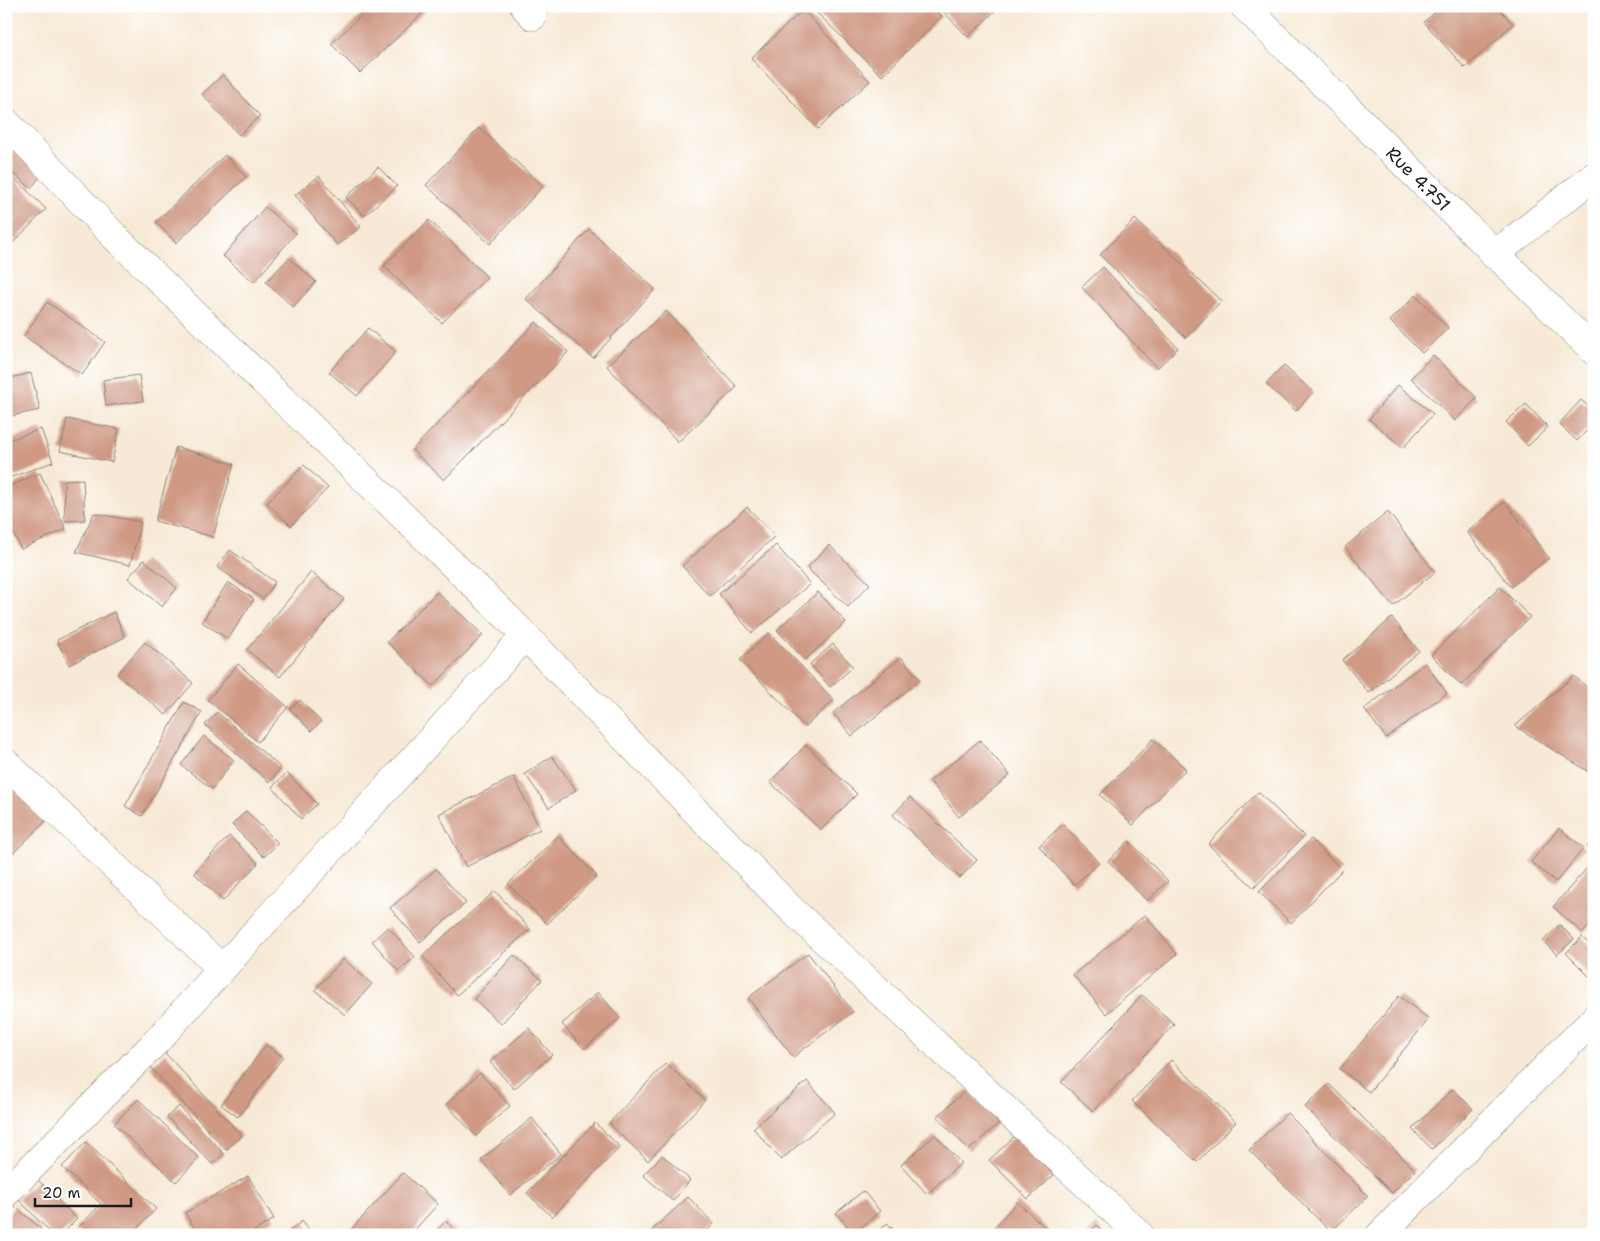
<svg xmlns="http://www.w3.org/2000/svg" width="1600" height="1241" font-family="'Shantell Sans',sans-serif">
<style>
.building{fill:#cf9984}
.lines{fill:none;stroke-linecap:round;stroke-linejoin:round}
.street-casing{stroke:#8a8278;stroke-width:29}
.street{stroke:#fff;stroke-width:28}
.labels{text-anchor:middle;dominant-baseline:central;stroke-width:4.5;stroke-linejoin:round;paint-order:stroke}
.street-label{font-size:18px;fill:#1c1c1c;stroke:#fff}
</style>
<rect width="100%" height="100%" fill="#fff"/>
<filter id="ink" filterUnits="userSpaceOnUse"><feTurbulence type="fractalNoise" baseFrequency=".02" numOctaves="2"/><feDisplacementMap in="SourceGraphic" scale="10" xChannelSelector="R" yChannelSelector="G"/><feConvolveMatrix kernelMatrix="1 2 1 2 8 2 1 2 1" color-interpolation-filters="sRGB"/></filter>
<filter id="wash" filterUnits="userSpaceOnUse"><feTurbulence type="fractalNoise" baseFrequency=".0096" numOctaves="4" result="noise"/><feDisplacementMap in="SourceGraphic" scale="20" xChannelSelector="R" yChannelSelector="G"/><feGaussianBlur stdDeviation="1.12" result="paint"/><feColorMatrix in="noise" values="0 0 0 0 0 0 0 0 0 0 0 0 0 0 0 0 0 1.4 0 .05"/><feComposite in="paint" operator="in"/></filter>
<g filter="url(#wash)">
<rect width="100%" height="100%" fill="#f7e9d5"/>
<g id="blocks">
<g class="building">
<path d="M 371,6 L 430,6 L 360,73 L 331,44 Z"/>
<path d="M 814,6 L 932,6 L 942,16 L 882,76 L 812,8 Z"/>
<path d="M 938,6 L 998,6 L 999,7 L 968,37 Z"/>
<path d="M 1442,6 L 1497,6 L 1513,24 L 1465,68 L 1424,22 Z"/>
<path d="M 803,10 L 870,81 L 818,129 L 751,58 Z"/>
<path d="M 223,75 L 260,116 L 239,135 L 202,94 Z"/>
<path d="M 479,128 L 543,186 L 490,244 L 426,185 Z"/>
<path d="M 6,145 L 43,173 L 31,188 L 6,168 Z"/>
<path d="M 225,155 L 246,177 L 176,243 L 156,222 Z"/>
<path d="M 378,167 L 397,186 L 364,216 L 346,197 Z"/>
<path d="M 11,175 L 46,209 L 6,250 L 6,179 Z"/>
<path d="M 319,176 L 361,227 L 337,245 L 295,195 Z"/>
<path d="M 265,207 L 296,233 L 254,282 L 223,256 Z"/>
<path d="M 1135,219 L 1221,301 L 1186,338 L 1100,255 Z"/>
<path d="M 429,220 L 487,277 L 442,323 L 384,266 Z"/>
<path d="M 589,229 L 655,289 L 593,358 L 526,299 Z"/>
<path d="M 289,258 L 316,282 L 293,307 L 266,282 Z"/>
<path d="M 1103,267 L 1178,348 L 1157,368 L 1082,287 Z"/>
<path d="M 1416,295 L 1448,328 L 1422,353 L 1390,321 Z"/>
<path d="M 47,302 L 105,342 L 82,375 L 24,336 Z"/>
<path d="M 666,311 L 737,387 L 678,442 L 607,366 Z"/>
<path d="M 536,322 L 568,352 L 444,480 L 412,450 Z"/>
<path d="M 368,328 L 396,352 L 357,396 L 329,372 Z"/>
<path d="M 1433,355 L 1477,398 L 1455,421 L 1411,378 Z"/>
<path d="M 1284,366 L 1313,392 L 1296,411 L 1266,384 Z"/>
<path d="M 31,373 L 40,410 L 6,417 L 6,379 Z"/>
<path d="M 139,375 L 143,401 L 106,406 L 103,380 Z"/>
<path d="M 1398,385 L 1433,414 L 1403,448 L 1369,419 Z"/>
<path d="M 1581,400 L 1594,411 L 1594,423 L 1577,441 L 1559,424 Z"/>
<path d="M 1526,404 L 1548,427 L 1528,446 L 1506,422 Z"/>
<path d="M 67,419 L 119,429 L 112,462 L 60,451 Z"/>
<path d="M 41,429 L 53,462 L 6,479 L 6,441 Z"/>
<path d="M 176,447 L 234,464 L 213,537 L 155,521 Z"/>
<path d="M 304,465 L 328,488 L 291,526 L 267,503 Z"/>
<path d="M 40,473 L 66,529 L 21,549 L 6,518 L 6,488 Z"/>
<path d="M 83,479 L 85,520 L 65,521 L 64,480 Z"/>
<path d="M 1505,502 L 1549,558 L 1511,587 L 1467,532 Z"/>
<path d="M 747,507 L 775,536 L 710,596 L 682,566 Z"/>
<path d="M 1388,512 L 1435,572 L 1393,606 L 1345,547 Z"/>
<path d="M 94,513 L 141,522 L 130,565 L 76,552 Z"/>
<path d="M 776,545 L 810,584 L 752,633 L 719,594 Z"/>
<path d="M 829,545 L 870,584 L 848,607 L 807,568 Z"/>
<path d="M 230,550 L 275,582 L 263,599 L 217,567 Z"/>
<path d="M 144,560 L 177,588 L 162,607 L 128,578 Z"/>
<path d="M 311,572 L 344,599 L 280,677 L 247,650 Z"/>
<path d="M 228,582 L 254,599 L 228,639 L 202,622 Z"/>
<path d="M 1500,587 L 1530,617 L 1461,685 L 1431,655 Z"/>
<path d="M 437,592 L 483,635 L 433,686 L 387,642 Z"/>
<path d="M 818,592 L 846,622 L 805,660 L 777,630 Z"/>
<path d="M 114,612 L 125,637 L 69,665 L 57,640 Z"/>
<path d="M 1392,618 L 1419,651 L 1369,693 L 1342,660 Z"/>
<path d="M 769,633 L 834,700 L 805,727 L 740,660 Z"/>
<path d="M 145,642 L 193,683 L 166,715 L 117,674 Z"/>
<path d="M 833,644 L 853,667 L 830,687 L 810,664 Z"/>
<path d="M 901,657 L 920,680 L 852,736 L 833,713 Z"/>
<path d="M 1425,663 L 1447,693 L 1386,738 L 1364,709 Z"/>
<path d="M 238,664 L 288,707 L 258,742 L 208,700 Z"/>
<path d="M 1574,676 L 1594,693 L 1594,775 L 1515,726 Z"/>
<path d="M 300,700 L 321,722 L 311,731 L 290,709 Z"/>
<path d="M 184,702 L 202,712 L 142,816 L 125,806 Z"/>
<path d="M 217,712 L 281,768 L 269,782 L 205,725 Z"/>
<path d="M 204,736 L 234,760 L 212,789 L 181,765 Z"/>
<path d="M 1153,739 L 1186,769 L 1133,825 L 1100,795 Z"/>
<path d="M 980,740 L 1010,775 L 959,817 L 930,781 Z"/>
<path d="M 806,745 L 857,794 L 821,830 L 770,782 Z"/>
<path d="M 552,756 L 576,790 L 549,808 L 525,774 Z"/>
<path d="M 287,773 L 317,804 L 301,819 L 272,787 Z"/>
<path d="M 514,777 L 540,829 L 466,867 L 439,814 Z"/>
<path d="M 10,783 L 47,820 L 6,860 L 6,787 Z"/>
<path d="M 1258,792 L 1304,836 L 1254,888 L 1208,844 Z"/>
<path d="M 910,797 L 977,860 L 960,878 L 893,815 Z"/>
<path d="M 246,811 L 278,843 L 264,857 L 232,825 Z"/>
<path d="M 1063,824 L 1099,863 L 1074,885 L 1039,846 Z"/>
<path d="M 1559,828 L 1584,848 L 1556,882 L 1531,862 Z"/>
<path d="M 229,836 L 258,863 L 223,901 L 194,873 Z"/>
<path d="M 558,836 L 597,876 L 547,924 L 508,884 Z"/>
<path d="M 1594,838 L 1594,852 L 1587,847 Z"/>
<path d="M 1311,839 L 1342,870 L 1291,923 L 1259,892 Z"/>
<path d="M 1129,841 L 1168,881 L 1147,901 L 1108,861 Z"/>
<path d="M 1594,860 L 1594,921 L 1583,933 L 1553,907 Z"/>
<path d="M 436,869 L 466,903 L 420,942 L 390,908 Z"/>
<path d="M 495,891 L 530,929 L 457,995 L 422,956 Z"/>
<path d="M 1145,915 L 1177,954 L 1106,1014 L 1073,975 Z"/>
<path d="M 1560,925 L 1574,939 L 1557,955 L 1543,941 Z"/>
<path d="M 388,927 L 415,957 L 398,971 L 372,941 Z"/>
<path d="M 1582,937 L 1594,949 L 1594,981 L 1566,953 Z"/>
<path d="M 808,953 L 853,1012 L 793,1057 L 748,998 Z"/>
<path d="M 514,955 L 542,980 L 501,1024 L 474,999 Z"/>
<path d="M 343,959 L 372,984 L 345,1015 L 315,990 Z"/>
<path d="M 598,992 L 620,1018 L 584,1049 L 562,1024 Z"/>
<path d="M 1142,995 L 1174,1024 L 1093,1111 L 1061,1082 Z"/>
<path d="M 1399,996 L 1429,1019 L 1369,1092 L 1340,1069 Z"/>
<path d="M 529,1028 L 552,1055 L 514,1089 L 490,1062 Z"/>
<path d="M 266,1045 L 283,1057 L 238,1117 L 221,1105 Z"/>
<path d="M 165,1053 L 242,1136 L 226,1150 L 150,1067 Z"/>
<path d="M 1171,1060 L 1236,1122 L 1197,1162 L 1132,1101 Z"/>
<path d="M 666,1063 L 705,1100 L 648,1161 L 609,1123 Z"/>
<path d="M 480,1073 L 510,1106 L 476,1136 L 446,1104 Z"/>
<path d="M 807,1081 L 835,1113 L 781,1160 L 753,1128 Z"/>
<path d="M 1329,1084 L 1415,1170 L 1392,1193 L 1305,1107 Z"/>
<path d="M 967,1089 L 999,1123 L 969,1150 L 937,1117 Z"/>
<path d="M 1453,1089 L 1473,1109 L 1432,1149 L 1412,1129 Z"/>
<path d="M 138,1099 L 199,1158 L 176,1182 L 114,1124 Z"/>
<path d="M 179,1106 L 224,1154 L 212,1164 L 167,1117 Z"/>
<path d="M 1287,1113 L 1368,1196 L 1331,1232 L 1249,1150 Z"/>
<path d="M 532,1118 L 561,1154 L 510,1195 L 481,1160 Z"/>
<path d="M 595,1123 L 620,1147 L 552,1217 L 527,1193 Z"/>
<path d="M 935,1135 L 961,1163 L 927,1194 L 901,1165 Z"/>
<path d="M 1016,1135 L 1054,1175 L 1028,1199 L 989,1160 Z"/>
<path d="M 86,1142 L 156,1209 L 131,1235 L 81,1235 L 76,1230 L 101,1204 L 62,1167 Z"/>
<path d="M 662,1155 L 690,1180 L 673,1201 L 643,1175 Z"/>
<path d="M 403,1173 L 438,1204 L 410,1235 L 349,1235 L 348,1233 Z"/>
<path d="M 248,1176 L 274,1219 L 248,1235 L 199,1235 L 185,1213 Z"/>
<path d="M 38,1180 L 77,1219 L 61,1235 L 53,1235 L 18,1199 Z"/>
<path d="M 863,1191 L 880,1211 L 854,1234 L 836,1213 Z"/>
<path d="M 688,1197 L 714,1224 L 702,1235 L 647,1235 Z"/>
<path d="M 1017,1202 L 1054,1235 L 999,1235 L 993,1229 Z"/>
<path d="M 15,1206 L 41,1229 L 36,1235 L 6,1235 L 6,1216 Z"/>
<path d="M 302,1221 L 313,1235 L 285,1235 Z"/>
<path d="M 446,1221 L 459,1235 L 431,1235 Z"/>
<path d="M 887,1223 L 899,1235 L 875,1235 Z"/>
<path d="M 1097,1225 L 1105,1235 L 1086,1235 Z"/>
</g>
</g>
</g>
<g filter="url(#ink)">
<use href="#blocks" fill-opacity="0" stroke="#8a8278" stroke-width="1"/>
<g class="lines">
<defs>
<g id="street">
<path d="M 524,6 L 533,16"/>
<path d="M 1244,6 L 1594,351"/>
<path d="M 6,122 L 115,237 L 506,616 L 791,909 L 1140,1235"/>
<path d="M 1494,255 L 1594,176"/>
<path d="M 6,763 L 222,969 L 525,636"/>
<path d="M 6,1193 L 155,1043 L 222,969"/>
<path d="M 1380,1235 L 1594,1019"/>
</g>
</defs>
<use href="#street" class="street-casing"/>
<use href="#street" class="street"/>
</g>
</g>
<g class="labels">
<g class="street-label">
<text transform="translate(1418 179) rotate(45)">Rue 4.751</text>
</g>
</g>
<rect width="1600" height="1241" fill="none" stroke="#fff" stroke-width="25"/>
<path d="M35 1198v8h96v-8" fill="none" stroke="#1c1c1c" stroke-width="2.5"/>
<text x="42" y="1198" font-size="15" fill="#1c1c1c" stroke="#ffffff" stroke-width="4" paint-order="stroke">20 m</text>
</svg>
